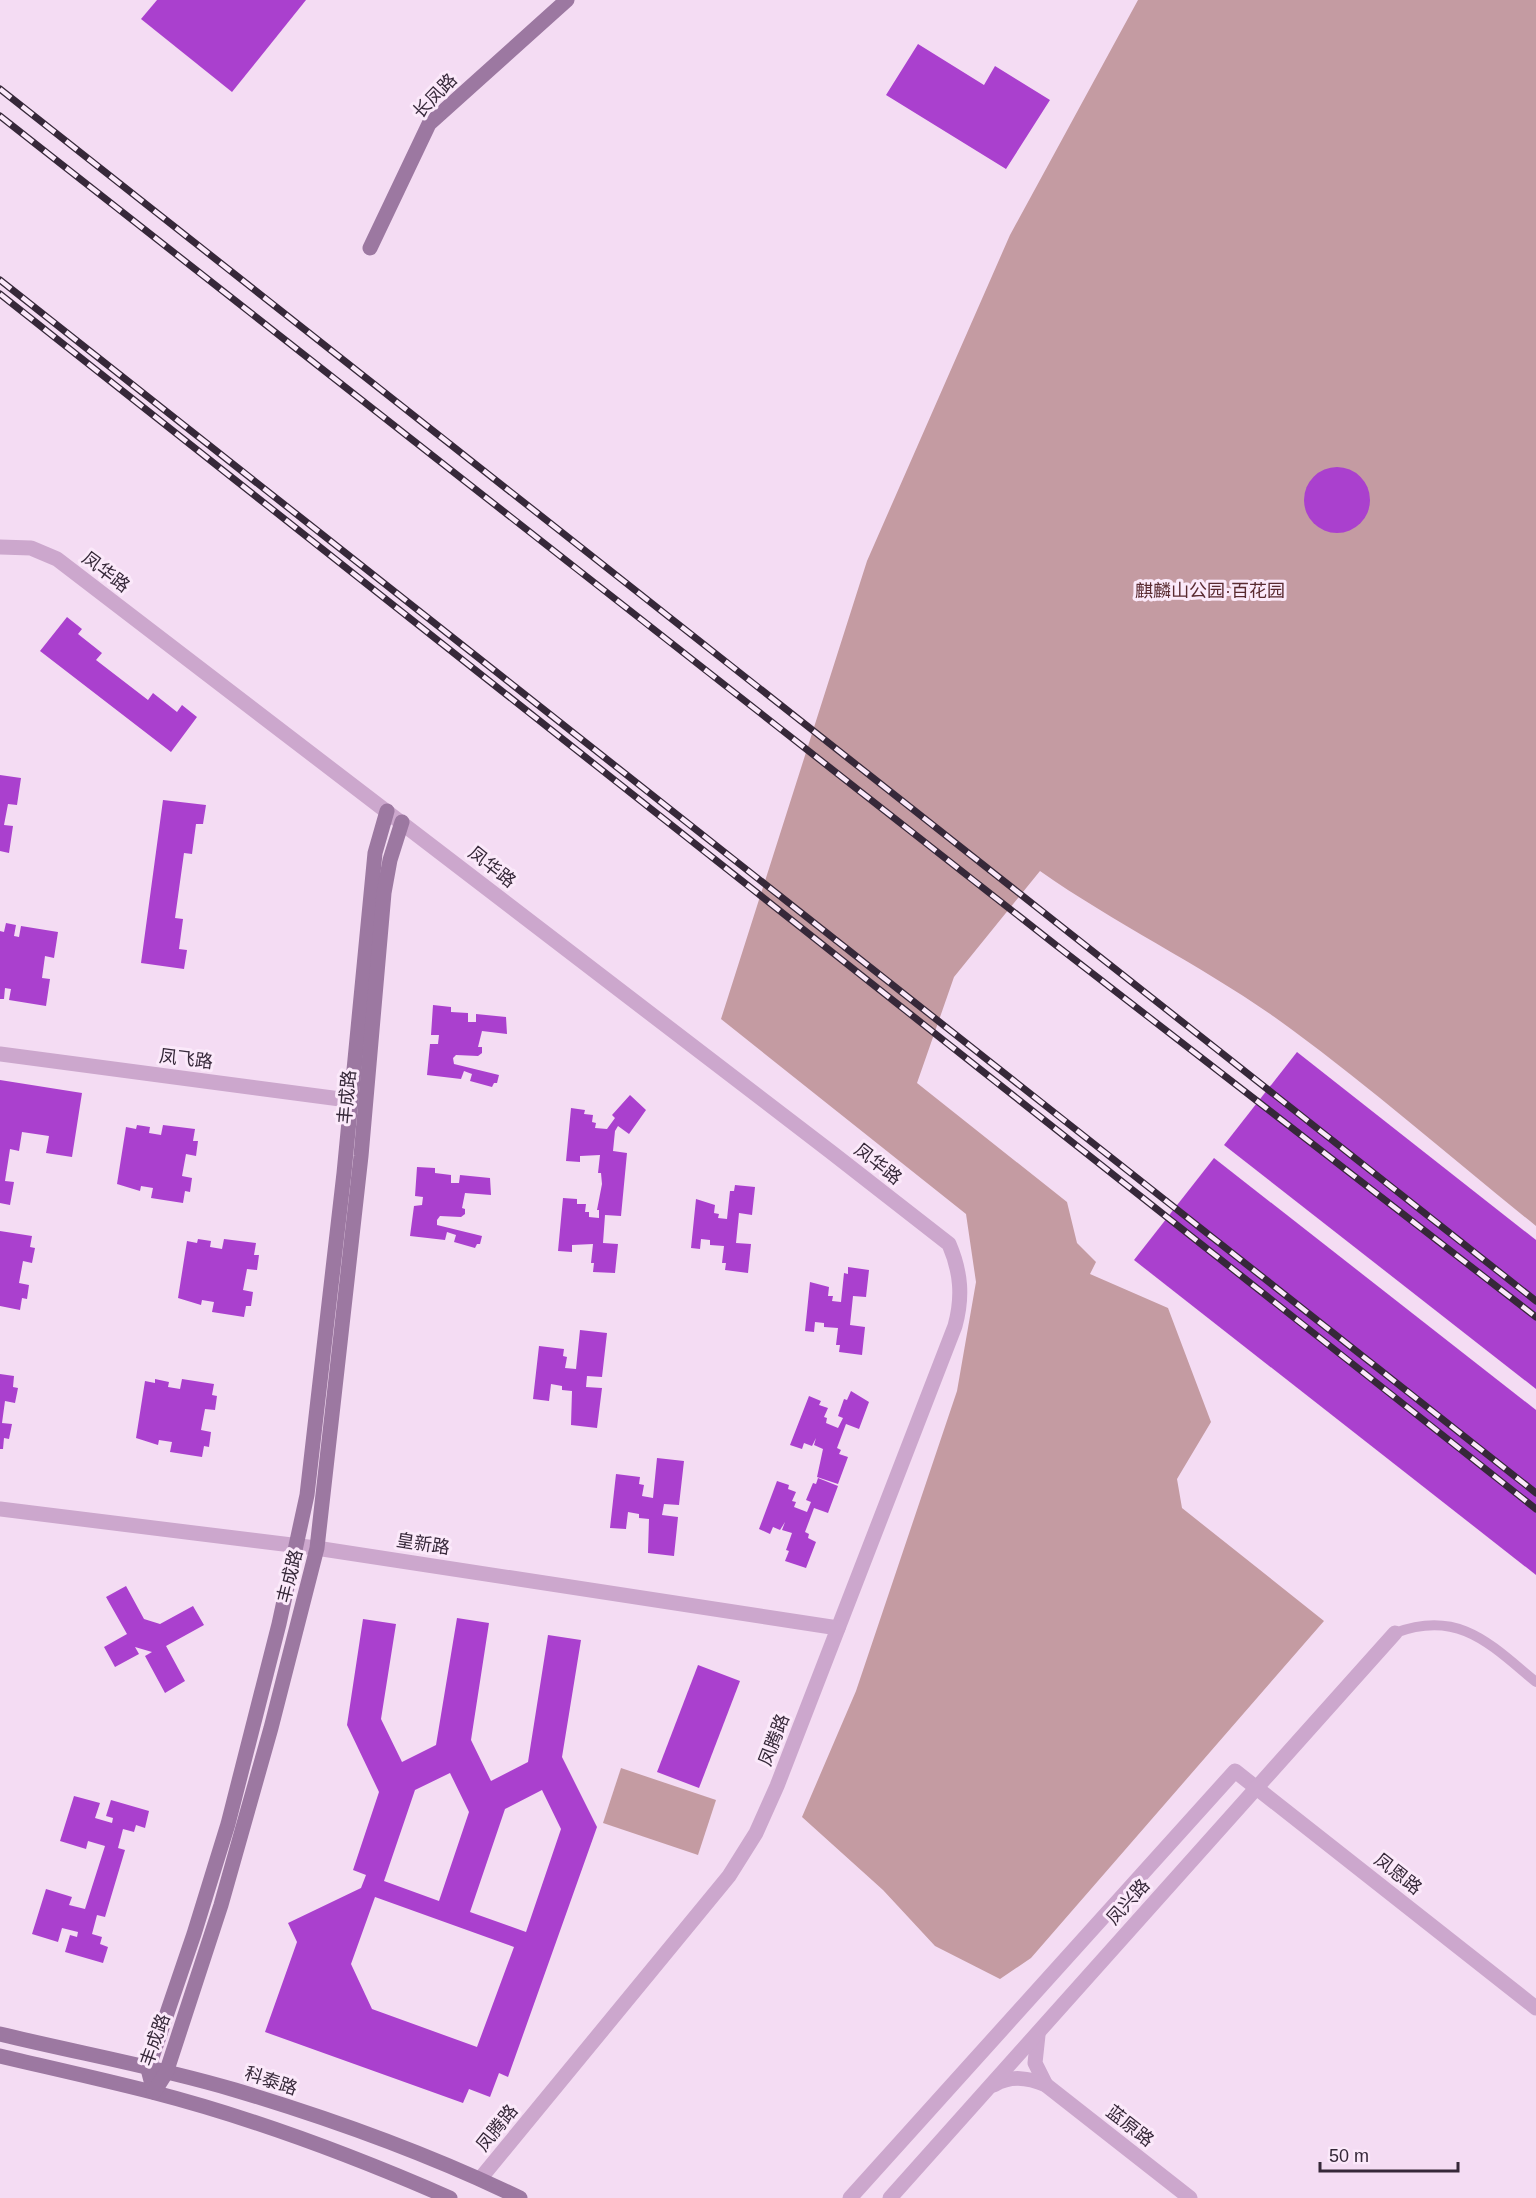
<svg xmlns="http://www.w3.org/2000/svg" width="1536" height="2198" font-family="Arial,'Noto Sans SC',sans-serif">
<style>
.green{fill:#c49ba2}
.building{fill:#aa40ce;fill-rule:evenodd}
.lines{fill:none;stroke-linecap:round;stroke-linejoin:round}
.service{stroke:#cca7cd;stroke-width:10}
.tertiary{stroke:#cca7cd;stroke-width:15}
.secondary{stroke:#9c78a1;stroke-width:15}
.rail-casing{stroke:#362839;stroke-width:7}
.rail{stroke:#fbe9fa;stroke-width:4.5;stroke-dasharray:14;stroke-linecap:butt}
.labels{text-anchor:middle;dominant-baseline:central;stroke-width:6;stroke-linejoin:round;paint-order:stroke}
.street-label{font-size:18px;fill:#362839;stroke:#fbe9fa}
.park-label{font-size:18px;fill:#592a30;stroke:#fbe9fa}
</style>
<rect width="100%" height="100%" fill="#f4dcf3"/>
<g class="green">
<path d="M 1138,0 L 1536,0 L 1536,1226 C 1455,1161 1375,1091 1291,1029 C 1212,970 1121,928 1040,871 L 954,977 L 917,1083 L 1067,1202 L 1077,1243 L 1096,1262 L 1090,1274 L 1168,1308 L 1211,1422 L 1177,1479 L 1182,1508 L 1324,1621 L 1031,1958 L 1000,1979 L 935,1946 L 883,1890 L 802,1817 L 856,1691 L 957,1391 L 976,1282 L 966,1214 L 721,1019 L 867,561 L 1010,235 Z"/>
<path d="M 621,1768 L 716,1800 L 698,1855 L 603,1823 Z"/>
</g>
<g class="building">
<path d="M 157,0 L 306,0 L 232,92 L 141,19 Z"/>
<path d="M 918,44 L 984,85 L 995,66 L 1050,100 L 1006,169 L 886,95 Z"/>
<circle cx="1337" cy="500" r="33"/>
<path d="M 67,617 L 82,629 L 78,634 L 102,653 L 96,660 L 148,700 L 153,693 L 177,712 L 182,705 L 197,717 L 171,752 L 40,651 Z"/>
<path d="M 0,775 L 21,778 L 17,805 L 8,804 L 4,825 L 13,826 L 9,853 L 0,851 Z"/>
<path d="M 163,800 L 206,805 L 203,824 L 196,824 L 192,854 L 184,853 L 175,918 L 183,919 L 179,949 L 187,950 L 184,969 L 141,963 Z"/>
<path d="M 6,923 L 16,925 L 14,936 L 19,937 L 21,926 L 58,932 L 54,958 L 45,956 L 42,978 L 50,979 L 46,1006 L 9,1000 L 11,989 L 5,988 L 4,999 L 0,999 L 0,931 L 4,932 Z"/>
<path d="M 433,1005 L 451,1007 L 451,1012 L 468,1013 L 468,1022 L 476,1022 L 476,1014 L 506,1017 L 507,1034 L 482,1031 L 478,1047 L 482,1047 L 482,1053 L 478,1056 L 456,1055 L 453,1058 L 454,1064 L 499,1075 L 497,1083 L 494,1083 L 492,1087 L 470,1081 L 472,1074 L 464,1071 L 461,1079 L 427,1075 L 430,1044 L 438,1044 L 439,1035 L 431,1035 Z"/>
<path d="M 1297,1052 L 1536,1240 L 1536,1389 L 1224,1145 Z"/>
<path d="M 0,1080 L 82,1093 L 72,1157 L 46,1153 L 49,1136 L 22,1132 L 19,1151 L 10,1149 L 5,1181 L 14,1182 L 10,1205 L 0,1203 Z"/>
<path d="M 630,1095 L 646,1110 L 629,1134 L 618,1126 L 615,1131 L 613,1151 L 627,1153 L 621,1216 L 605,1215 L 603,1243 L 618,1244 L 615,1273 L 593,1272 L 594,1263 L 591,1263 L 593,1244 L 572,1245 L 572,1252 L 558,1251 L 563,1198 L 577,1199 L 577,1204 L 586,1204 L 585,1212 L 589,1212 L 589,1217 L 599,1218 L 599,1210 L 597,1210 L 602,1184 L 601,1173 L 598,1173 L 600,1155 L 580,1156 L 580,1162 L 566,1161 L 571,1108 L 585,1110 L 584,1114 L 593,1115 L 592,1122 L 596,1123 L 595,1128 L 607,1129 L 615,1118 L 612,1115 Z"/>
<path d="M 137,1125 L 150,1127 L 149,1133 L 161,1135 L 163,1125 L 195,1129 L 193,1141 L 198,1141 L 196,1156 L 186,1154 L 182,1176 L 192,1178 L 190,1192 L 185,1191 L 183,1203 L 151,1198 L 153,1188 L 141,1186 L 140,1191 L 117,1184 L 126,1127 L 136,1129 Z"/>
<path d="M 1214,1158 L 1536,1410 L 1536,1575 L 1134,1260 Z"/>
<path d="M 417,1167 L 435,1168 L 435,1173 L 451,1175 L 451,1183 L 459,1183 L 460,1175 L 490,1178 L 491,1195 L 465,1193 L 462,1208 L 465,1209 L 465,1214 L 461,1217 L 440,1216 L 437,1220 L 437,1225 L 482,1236 L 480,1244 L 477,1244 L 475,1248 L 454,1242 L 456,1235 L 447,1232 L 445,1240 L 410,1236 L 414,1206 L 422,1205 L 423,1197 L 415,1196 Z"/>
<path d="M 735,1185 L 755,1187 L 752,1215 L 739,1213 L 736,1243 L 751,1244 L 748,1273 L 725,1270 L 726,1263 L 722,1263 L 724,1246 L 710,1245 L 710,1240 L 701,1239 L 700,1249 L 691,1248 L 696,1199 L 715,1205 L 714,1213 L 719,1214 L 718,1218 L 727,1219 L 730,1191 L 734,1191 Z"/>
<path d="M 0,1231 L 32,1236 L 30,1247 L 35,1248 L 32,1263 L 23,1261 L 19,1283 L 29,1285 L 27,1299 L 22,1298 L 20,1310 L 0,1306 Z"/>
<path d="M 198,1239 L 211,1241 L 210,1247 L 222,1249 L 224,1239 L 256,1243 L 254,1255 L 259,1255 L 257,1270 L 247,1269 L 243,1290 L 253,1292 L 251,1306 L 246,1306 L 244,1317 L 212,1312 L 214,1302 L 202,1300 L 201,1305 L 178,1298 L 187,1241 L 197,1243 Z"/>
<path d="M 848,1267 L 869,1270 L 866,1297 L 853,1296 L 850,1325 L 865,1327 L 862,1355 L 839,1352 L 840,1345 L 836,1345 L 838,1328 L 824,1327 L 824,1323 L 815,1322 L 814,1332 L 805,1331 L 810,1282 L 829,1287 L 828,1296 L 833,1296 L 832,1301 L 841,1302 L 844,1273 L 848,1274 Z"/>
<path d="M 580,1330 L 607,1333 L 602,1377 L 587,1376 L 586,1387 L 602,1388 L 597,1428 L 571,1425 L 572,1391 L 562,1390 L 562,1386 L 551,1384 L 549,1401 L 533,1399 L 539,1346 L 564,1349 L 563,1356 L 567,1357 L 565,1368 L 576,1369 Z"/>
<path d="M 0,1374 L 14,1376 L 13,1387 L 18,1388 L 15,1403 L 5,1401 L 2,1423 L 12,1424 L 9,1439 L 4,1438 L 3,1449 L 0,1449 Z"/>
<path d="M 155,1379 L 169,1382 L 168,1387 L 180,1389 L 182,1379 L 214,1384 L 212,1395 L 217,1396 L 215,1410 L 205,1409 L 201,1430 L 211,1432 L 209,1447 L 204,1446 L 202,1457 L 170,1452 L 172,1442 L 159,1440 L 158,1445 L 136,1438 L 145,1381 L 155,1383 Z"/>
<path d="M 851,1391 L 869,1402 L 859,1429 L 846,1424 L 837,1448 L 841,1450 L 839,1454 L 848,1457 L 838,1484 L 817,1477 L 823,1449 L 814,1445 L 816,1438 L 812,1446 L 804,1443 L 802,1449 L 790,1445 L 809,1396 L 821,1401 L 819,1405 L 828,1408 L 824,1417 L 827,1418 L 826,1423 L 838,1428 L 843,1418 L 838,1416 L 844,1399 L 847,1400 Z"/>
<path d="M 657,1458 L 684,1461 L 679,1505 L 664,1504 L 662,1515 L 678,1517 L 674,1556 L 648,1553 L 649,1519 L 639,1518 L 639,1514 L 628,1512 L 626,1529 L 610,1528 L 616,1474 L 640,1477 L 639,1484 L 644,1485 L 642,1496 L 653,1498 Z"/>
<path d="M 818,1478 L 838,1486 L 828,1513 L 814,1508 L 805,1532 L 809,1534 L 808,1538 L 816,1542 L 806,1568 L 785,1561 L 789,1551 L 786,1550 L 792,1533 L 782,1530 L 785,1522 L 780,1530 L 773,1527 L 770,1534 L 759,1529 L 777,1481 L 789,1485 L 788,1489 L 796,1492 L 792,1501 L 796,1502 L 794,1507 L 807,1512 L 811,1502 L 806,1500 L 813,1483 L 816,1484 Z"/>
<path d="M 126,1586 L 144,1619 L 160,1624 L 193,1606 L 204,1625 L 166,1646 L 185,1681 L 165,1693 L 145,1656 L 152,1652 L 135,1647 L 139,1654 L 115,1667 L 104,1647 L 127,1634 L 106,1597 Z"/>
<path d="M 457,1618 L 489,1623 L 471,1740 L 491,1781 L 528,1762 L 548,1635 L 581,1640 L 562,1757 L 597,1827 L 508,2077 L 499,2073 L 490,2097 L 469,2089 L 463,2103 L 265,2032 L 297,1942 L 288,1923 L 361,1888 L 366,1875 L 353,1870 L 379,1792 L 347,1725 L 363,1619 L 396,1624 L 381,1719 L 402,1762 L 436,1745 ZM 450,1773 L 469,1812 L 439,1901 L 384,1881 L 415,1790 ZM 542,1790 L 561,1829 L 526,1932 L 470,1912 L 505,1809 ZM 375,1897 L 514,1947 L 477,2047 L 372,2009 L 351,1964 Z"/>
<path d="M 698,1665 L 740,1681 L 699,1788 L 657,1772 Z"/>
<path d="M 74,1796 L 100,1803 L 95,1818 L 112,1823 L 113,1818 L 106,1816 L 111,1800 L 149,1811 L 145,1828 L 136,1825 L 134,1832 L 123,1829 L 118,1848 L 125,1850 L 105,1917 L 97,1915 L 92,1934 L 102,1937 L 100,1944 L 108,1947 L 103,1963 L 65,1952 L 70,1935 L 77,1937 L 78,1932 L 62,1928 L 58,1942 L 32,1934 L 46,1889 L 72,1897 L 69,1905 L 85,1909 L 105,1846 L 88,1841 L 86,1849 L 60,1841 Z"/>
</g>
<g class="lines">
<path class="service" d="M 1395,1633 C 1459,1609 1490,1644 1536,1682"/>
<g class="tertiary">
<path d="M 0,547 L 31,548 L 57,559 L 831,1152 L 949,1244 C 961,1272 963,1297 955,1326 L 777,1786 L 756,1833 L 729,1876 L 480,2179"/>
<path d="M 0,1054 L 363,1102"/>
<path d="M 0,1509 L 316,1548 L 838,1628"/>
<path d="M 1038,2035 L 1035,2063 L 1046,2085"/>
<path d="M 994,2085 C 1010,2075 1030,2078 1046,2085 L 1190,2198"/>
<path d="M 850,2198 L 1235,1771 L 1536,2008"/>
<path d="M 890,2198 L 1395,1633"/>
</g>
<g class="secondary">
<path d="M 370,248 L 429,124 L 567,0"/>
<path d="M 0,2034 C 78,2053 158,2067 235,2090 C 332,2119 429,2154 520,2198"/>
<path d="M 0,2056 C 51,2068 101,2079 152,2092 C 253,2118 354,2156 450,2198"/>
<path d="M 154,2092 L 148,2069 L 194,1934 L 228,1824 L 279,1624 L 307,1495 L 344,1173 L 375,853 L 387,811"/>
<path d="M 154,2092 L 166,2073 L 221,1905 L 271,1728 L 317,1548 L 361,1156 L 384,893 L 390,860 L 402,822"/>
</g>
<defs>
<g id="rail">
<path d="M 0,89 L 1536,1301"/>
<path d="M 0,116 L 1057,946 L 1536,1317"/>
<path d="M 0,280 L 1536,1493"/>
<path d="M 0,294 L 1536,1509"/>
</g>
</defs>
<use href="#rail" class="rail-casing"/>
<use href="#rail" class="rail"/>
</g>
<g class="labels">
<g class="street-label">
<text transform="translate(435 96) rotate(-46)">长凤路</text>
<text transform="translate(106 572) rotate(37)">凤华路</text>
<text transform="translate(492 867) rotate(38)">凤华路</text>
<text transform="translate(186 1059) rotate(7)">凤飞路</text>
<text transform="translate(347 1097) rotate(-85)">丰成路</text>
<text transform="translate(878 1164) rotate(38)">凤华路</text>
<text transform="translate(423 1544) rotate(9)">皇新路</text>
<text transform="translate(290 1576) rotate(-76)">丰成路</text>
<text transform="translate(774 1740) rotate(-69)">凤腾路</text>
<text transform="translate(1398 1874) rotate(38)">凤恩路</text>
<text transform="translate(1128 1902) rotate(-48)">凤兴路</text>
<text transform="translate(155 2040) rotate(-70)">丰成路</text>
<text transform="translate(271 2081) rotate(18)">科泰路</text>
<text transform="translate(1130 2126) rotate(38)">蓝原路</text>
<text transform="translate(497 2128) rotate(-51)">凤腾路</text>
</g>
<g class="park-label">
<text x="1210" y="591">麒麟山公园·百花园</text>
</g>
</g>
<path d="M1320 2162v9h138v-9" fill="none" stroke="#362839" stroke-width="3"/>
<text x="1329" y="2162" font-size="18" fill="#362839" stroke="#fbe9fa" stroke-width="4.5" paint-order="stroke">50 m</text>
</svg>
